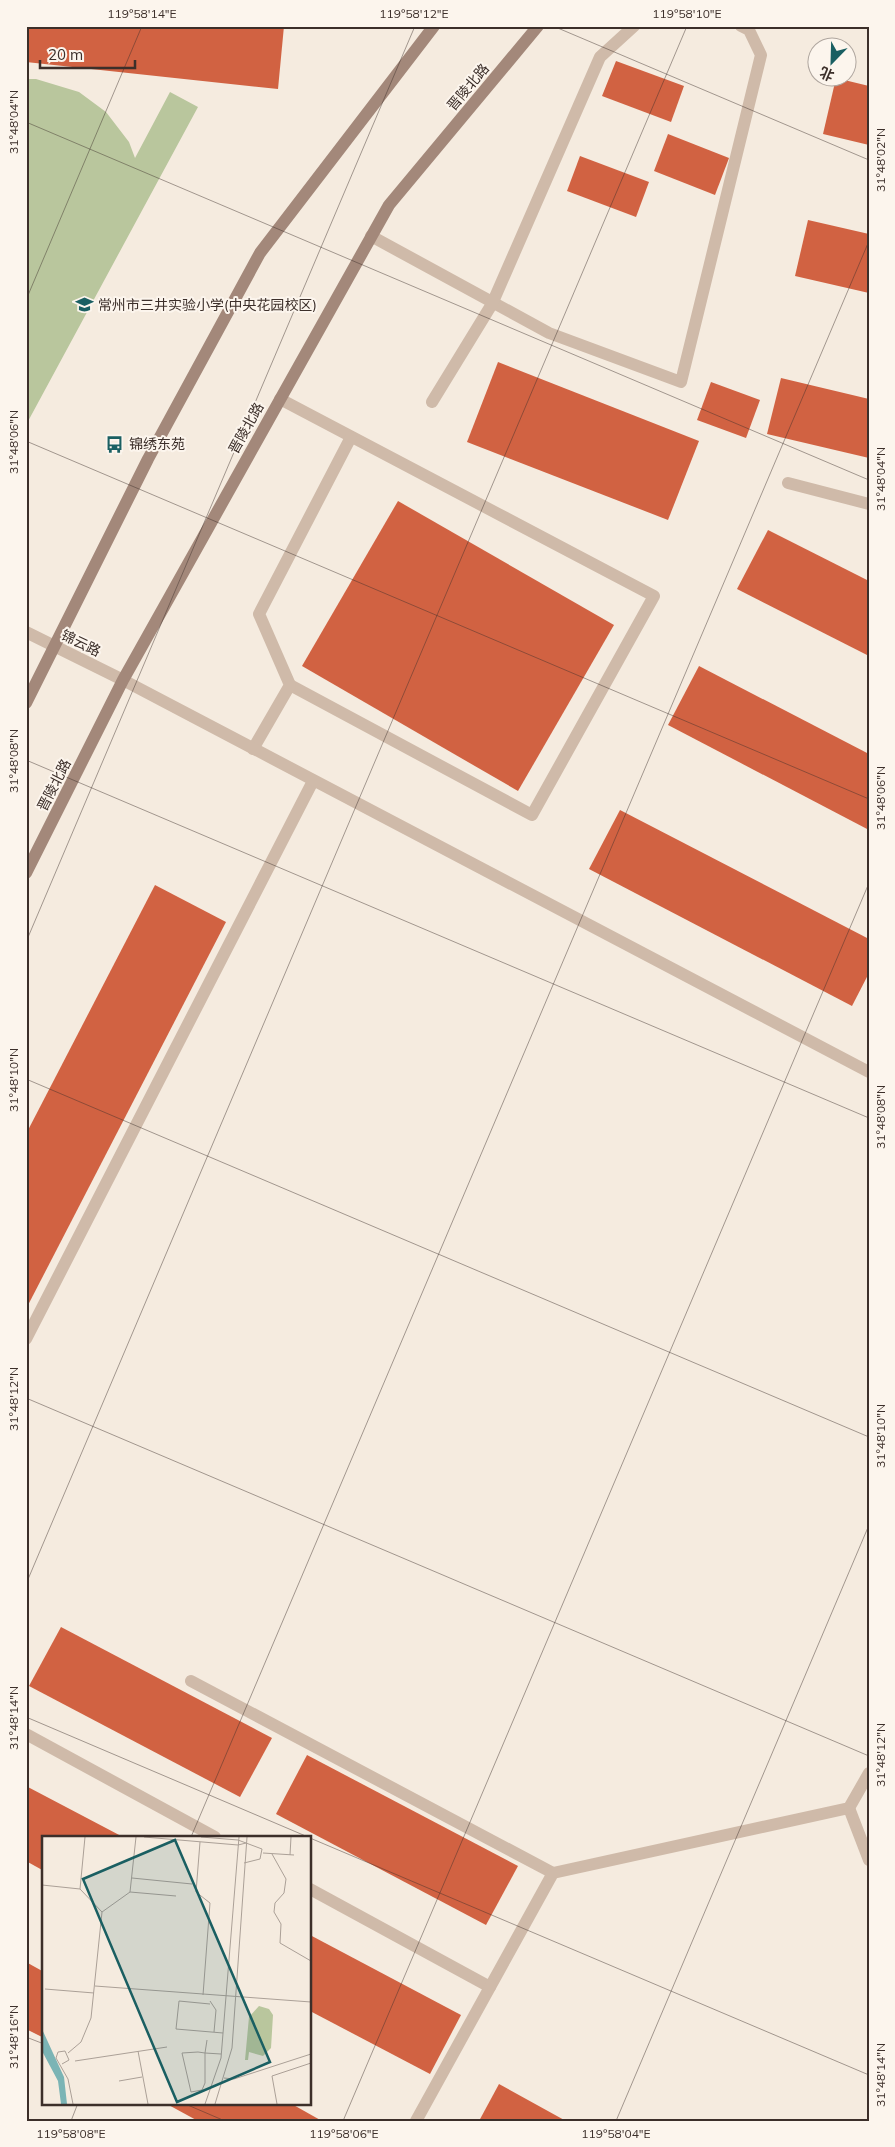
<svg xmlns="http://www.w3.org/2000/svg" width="895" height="2147" font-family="Mulish,'Noto Sans SC',sans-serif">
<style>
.green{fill:#b9c69d}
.building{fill:#d16242}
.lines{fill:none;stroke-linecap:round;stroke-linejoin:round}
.service{stroke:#cfbaa9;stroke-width:12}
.minor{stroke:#cfbaa9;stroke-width:12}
.tertiary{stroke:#cfbaa9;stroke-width:12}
.secondary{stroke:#a3887a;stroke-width:12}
.ticks{fill:none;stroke:#3c2f2a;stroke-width:1;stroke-opacity:0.45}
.labels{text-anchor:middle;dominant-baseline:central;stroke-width:4;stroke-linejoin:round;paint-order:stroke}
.street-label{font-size:14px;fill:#3c2f2a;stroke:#fcf5ed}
.poi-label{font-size:14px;fill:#3c2f2a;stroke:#fcf5ed;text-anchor:start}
.inset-road{fill:none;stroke:#aba097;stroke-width:1}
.view{fill:#1a5f62;fill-opacity:0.15;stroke:#1a5f62;stroke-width:2.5}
.inset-edge{fill:none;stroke:#3c2f2a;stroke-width:2.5}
.neatline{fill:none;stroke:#3c2f2a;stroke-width:2}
.ticks-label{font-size:12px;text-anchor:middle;fill:#3c2f2a}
</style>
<rect width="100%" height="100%" fill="#f5ebdf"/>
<path class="green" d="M 26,79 L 36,79 L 79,92 L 106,112 L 129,142 L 135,158 L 170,92 L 198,107 L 26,425 Z"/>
<g class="building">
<path d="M 26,26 L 284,26 L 278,89 L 26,62 Z"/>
<path d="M 616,61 L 684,86 L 671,122 L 602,96 Z"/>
<path d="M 836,78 L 869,86 L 869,145 L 823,134 Z"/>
<path d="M 668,134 L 729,158 L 715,195 L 654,171 Z"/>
<path d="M 580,156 L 649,182 L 636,217 L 567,191 Z"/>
<path d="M 808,220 L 869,234 L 869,293 L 795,276 Z"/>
<path d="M 498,362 L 699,441 L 668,520 L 467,442 Z"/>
<path d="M 781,378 L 869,399 L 869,458 L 767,434 Z"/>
<path d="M 711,382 L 760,400 L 746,438 L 697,420 Z"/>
<path d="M 398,501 L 614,625 L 518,791 L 302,666 Z"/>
<path d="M 768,530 L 869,581 L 869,656 L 737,589 Z"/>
<path d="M 699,666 L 869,754 L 869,830 L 668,725 Z"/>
<path d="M 620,810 L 869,939 L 869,973 L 852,1006 L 589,869 Z"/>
<path d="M 155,885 L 226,922 L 26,1309 L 26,1134 Z"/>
<path d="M 61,1627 L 272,1738 L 240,1797 L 29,1686 Z"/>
<path d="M 307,1755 L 518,1866 L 486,1925 L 276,1814 Z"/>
<path d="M 26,1786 L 123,1837 L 44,1837 L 44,1871 L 26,1861 Z"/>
<path d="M 310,1935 L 461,2015 L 430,2074 L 310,2011 Z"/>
<path d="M 26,1962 L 44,1972 L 44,2038 L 26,2029 Z"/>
<path d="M 499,2084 L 566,2121 L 479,2121 Z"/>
<path d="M 165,2103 L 290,2103 L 322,2121 L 198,2121 Z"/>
</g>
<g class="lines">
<g class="service">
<path d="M 371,236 L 549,333 L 681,382 L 761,55 L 749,30 L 741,26"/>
<path d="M 280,399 L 654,596 L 532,815 L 290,685"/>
<path d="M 432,402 L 492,304 L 600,57 L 634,26"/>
<path d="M 788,483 L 869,504"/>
<path d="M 253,749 L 290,685 L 259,614 L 351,437"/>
<path d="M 26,1339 L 313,781"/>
<path d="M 191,1681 L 553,1873"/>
<path d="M 26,1734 L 215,1837"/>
<path d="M 849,1808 L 869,1860"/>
<path d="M 310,1889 L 490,1987"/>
<path d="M 416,2121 L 553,1873 L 849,1808 L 869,1773"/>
</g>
<path class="minor" d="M 123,680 L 869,1072"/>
<path class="tertiary" d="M 26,632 L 123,680"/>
<g class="secondary">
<path d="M 26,703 L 148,459 L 260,253 L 434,26"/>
<path d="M 26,873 L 123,680 L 389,205 L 538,26"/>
</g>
</g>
<path class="ticks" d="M 553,26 L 869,160M 26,122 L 869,480M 26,300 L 142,26M 26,441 L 869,799M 26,760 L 869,1118M 26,942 L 415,26M 26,1079 L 869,1437M 26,1398 L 869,1756M 26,1584 L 687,26M 26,1717 L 308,1837M 191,1837 L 869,241M 310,1838 L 869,2075M 26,2037 L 44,2044M 183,2103 L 225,2121M 71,2121 L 78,2103M 343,2121 L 869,883M 616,2121 L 869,1525"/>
<defs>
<symbol id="school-bare" viewBox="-9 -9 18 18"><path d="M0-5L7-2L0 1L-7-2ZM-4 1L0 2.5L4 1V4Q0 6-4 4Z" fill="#1a5f62" stroke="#fcf5ed" stroke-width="2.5" paint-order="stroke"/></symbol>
<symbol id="bus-bare" viewBox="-9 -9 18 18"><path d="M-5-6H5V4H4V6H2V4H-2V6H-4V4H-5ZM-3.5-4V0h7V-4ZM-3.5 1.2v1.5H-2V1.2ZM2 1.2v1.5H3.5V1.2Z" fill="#1a5f62" stroke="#fcf5ed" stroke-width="2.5" paint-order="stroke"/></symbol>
</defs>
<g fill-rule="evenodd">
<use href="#school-bare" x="72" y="292" width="25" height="25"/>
<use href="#bus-bare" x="102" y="432" width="25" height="25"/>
</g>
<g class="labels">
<g class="street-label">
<text transform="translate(468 87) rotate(-50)">晋陵北路</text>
<text transform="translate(246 428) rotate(-61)">晋陵北路</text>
<text transform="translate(81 643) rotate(26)">锦云路</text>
<text transform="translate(54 785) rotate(-63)">晋陵北路</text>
</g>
<g class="poi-label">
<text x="98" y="305">常州市三井实验小学(中央花园校区)</text>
<text x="129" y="444">锦绣东苑</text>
</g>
</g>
<g transform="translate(42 1836)">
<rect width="269" height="269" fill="#f5ebdf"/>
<path d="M 217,170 L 227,173 L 231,179 L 229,212 L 221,220 L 207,216 L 206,224 L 203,224 L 207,181 Z" fill="#b9c69d"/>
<path d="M 0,193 L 22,241 L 25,268 L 19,268 L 16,245 L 0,215 Z" fill="#7bb4b5"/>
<path class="inset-road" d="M 102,1 L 196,9 L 204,7M 159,1 L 196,4 L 220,13 L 218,23 L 202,27M 158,6 L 154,56 L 168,67 L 161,159M 221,17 L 252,19M 230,18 L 244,43 L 242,57 L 233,67 L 232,76 L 239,88 L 238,107 L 269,125M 248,19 L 249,1M 90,42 L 150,48M 0,49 L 38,53 L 60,76M 38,53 L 43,1M 88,56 L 134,60M 53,150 L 269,166M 3,153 L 52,157M 168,165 L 174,174 L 172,196M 168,168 L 137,165 L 134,193 L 181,197M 165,204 L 163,217 L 163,247 L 160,254 L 149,256 L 140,217 L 156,216 L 163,217 L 179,218M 96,215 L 106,268M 26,217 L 39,206 L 49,182 L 60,76 L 88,56 L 94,1M 33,225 L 125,211M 20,228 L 27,224 L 23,215 L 16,216 L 14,222 L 26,243 L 31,268M 182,242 L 192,243 L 269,218M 77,245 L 100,241M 163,268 L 179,222 L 197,1M 173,268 L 190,212 L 205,1M 235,268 L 230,240 L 269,227"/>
<path class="view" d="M 133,4 L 228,226 L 135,266 L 41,43 Z"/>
<rect width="269" height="269" class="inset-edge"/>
</g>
<rect width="895" height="2147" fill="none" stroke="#fcf5ed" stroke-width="55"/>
<g transform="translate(832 62) rotate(203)"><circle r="24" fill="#fcf5ed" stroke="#afa69f"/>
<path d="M0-4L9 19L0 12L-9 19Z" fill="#1a5f62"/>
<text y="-8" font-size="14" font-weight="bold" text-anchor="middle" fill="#3c2f2a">北</text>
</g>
<path d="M40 60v8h95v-8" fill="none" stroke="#3c2f2a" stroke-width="2.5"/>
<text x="48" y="60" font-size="15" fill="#3c2f2a" stroke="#fcf5ed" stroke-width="4" paint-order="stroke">20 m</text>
<rect x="28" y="28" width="840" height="2092" class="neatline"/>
<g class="ticks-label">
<text x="142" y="18">119°58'14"E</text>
<text x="414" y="18">119°58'12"E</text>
<text x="687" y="18">119°58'10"E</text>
<text transform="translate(14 122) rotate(-90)" y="4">31°48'04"N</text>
<text transform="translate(881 160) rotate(-90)" y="4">31°48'02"N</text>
<text transform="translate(14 442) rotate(-90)" y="4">31°48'06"N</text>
<text transform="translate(881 479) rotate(-90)" y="4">31°48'04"N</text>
<text transform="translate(14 761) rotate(-90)" y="4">31°48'08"N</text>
<text transform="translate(881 798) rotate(-90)" y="4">31°48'06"N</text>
<text transform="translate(14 1080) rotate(-90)" y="4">31°48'10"N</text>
<text transform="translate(881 1117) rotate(-90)" y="4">31°48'08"N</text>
<text transform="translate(14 1399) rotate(-90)" y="4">31°48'12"N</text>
<text transform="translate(881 1436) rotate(-90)" y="4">31°48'10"N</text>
<text transform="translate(14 1718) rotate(-90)" y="4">31°48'14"N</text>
<text transform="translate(881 1755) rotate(-90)" y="4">31°48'12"N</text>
<text transform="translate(14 2037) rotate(-90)" y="4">31°48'16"N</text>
<text transform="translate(881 2075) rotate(-90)" y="4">31°48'14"N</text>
<text x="71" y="2138">119°58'08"E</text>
<text x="344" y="2138">119°58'06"E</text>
<text x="616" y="2138">119°58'04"E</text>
</g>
</svg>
